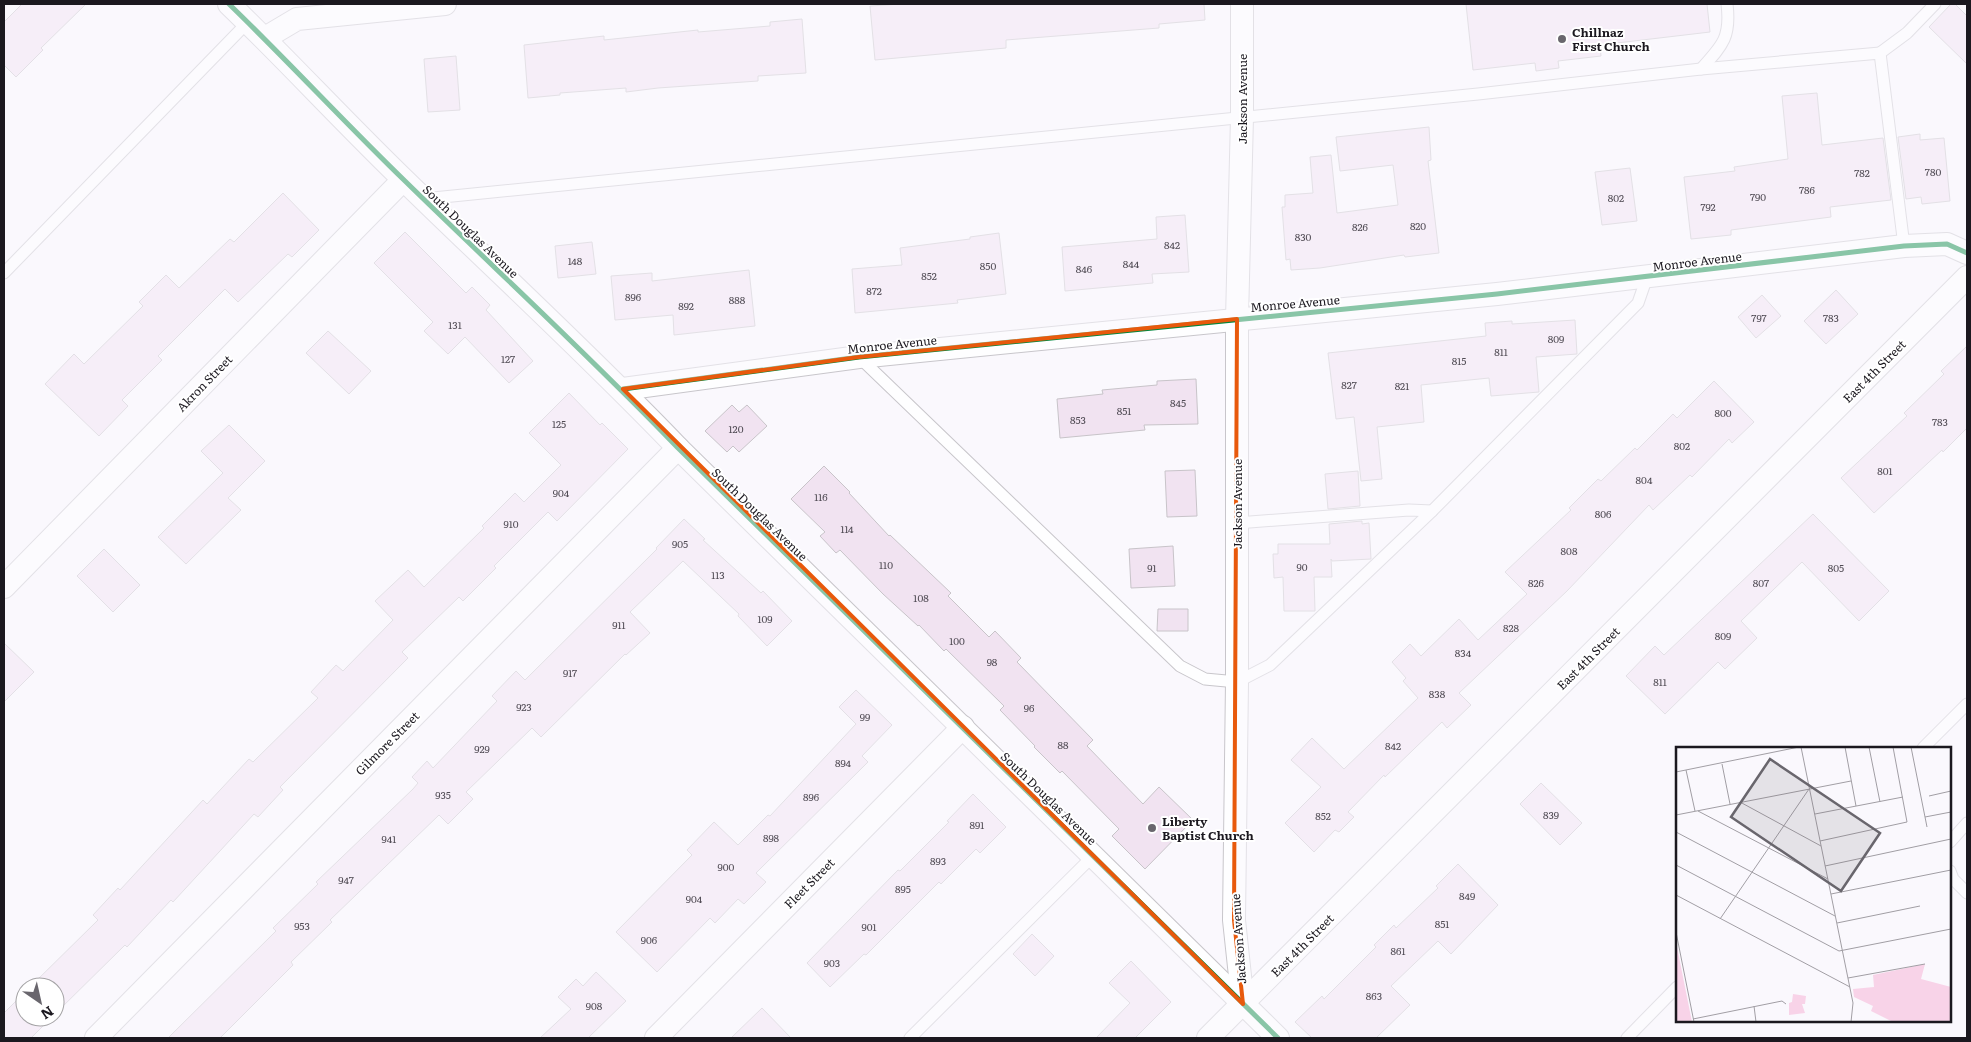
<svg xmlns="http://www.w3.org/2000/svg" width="1971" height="1042" font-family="Literata,serif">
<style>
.building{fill:#f1e3f1;stroke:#c8c4c9}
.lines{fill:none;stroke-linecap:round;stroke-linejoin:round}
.lane-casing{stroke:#c8c6cb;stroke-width:13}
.street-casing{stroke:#c8c6cb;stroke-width:24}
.lane{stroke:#fefeff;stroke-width:11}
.street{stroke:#fefeff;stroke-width:22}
.cycleway-casing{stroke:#fff;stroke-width:8}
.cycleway{stroke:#00873e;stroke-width:5}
.marked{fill:none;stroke:#e8590c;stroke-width:4;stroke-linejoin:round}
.poi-dot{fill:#69666d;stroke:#fff;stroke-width:2}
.labels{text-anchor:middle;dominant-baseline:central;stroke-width:4;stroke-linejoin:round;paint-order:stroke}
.number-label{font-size:10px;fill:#504b54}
.poi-label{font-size:12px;font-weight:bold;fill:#1b181f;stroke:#fff;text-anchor:start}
.street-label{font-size:12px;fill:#1b181f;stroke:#fff}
.inset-road{fill:none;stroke:#a19ea4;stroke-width:1}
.view{fill:#69666d;fill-opacity:0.15;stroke:#69666d;stroke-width:2.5}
.inset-edge{fill:none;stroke:#1b181f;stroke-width:2.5}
</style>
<rect width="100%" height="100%" fill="#faf8fd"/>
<g class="building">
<path d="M 22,4 L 86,4 L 41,48 L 43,50 L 16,77 L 4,65 L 4,22 Z"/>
<path d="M 901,4 L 1204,4 L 1205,20 L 1159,24 L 1159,28 L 1006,40 L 1006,48 L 875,60 L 870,6 Z"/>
<path d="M 1466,4 L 1707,4 L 1710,32 L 1600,45 L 1601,56 L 1558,61 L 1559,68 L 1536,71 L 1535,63 L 1473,70 Z"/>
<path d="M 1951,4 L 1955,4 L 1967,16 L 1967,64 L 1929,27 Z"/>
<path d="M 802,19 L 806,73 L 758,76 L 758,81 L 658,88 L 626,92 L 626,88 L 560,93 L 560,95 L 528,98 L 524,45 L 604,36 L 604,40 L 698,30 L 698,32 L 770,26 L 770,22 Z"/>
<path d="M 456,56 L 460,110 L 428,112 L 424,59 Z"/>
<path d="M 1817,93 L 1822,145 L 1883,138 L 1891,200 L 1830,207 L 1831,217 L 1731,230 L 1731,235 L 1691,239 L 1684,177 L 1735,171 L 1734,167 L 1788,159 L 1782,96 Z"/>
<path d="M 1429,127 L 1431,160 L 1428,161 L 1439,253 L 1405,257 L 1404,255 L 1320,268 L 1291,270 L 1290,259 L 1286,260 L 1282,207 L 1285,207 L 1285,195 L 1313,193 L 1310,157 L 1331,155 L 1337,213 L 1398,205 L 1393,165 L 1340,171 L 1336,137 Z"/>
<path d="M 1920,134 L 1920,140 L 1944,138 L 1950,201 L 1922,204 L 1921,197 L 1906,199 L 1898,137 Z"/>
<path d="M 1630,168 L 1637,221 L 1602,225 L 1595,172 Z"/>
<path d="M 283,193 L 319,230 L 292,257 L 288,254 L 238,302 L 225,289 L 158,356 L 162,360 L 122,400 L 128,406 L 99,436 L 45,384 L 74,354 L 84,364 L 143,306 L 139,302 L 166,275 L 179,288 L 230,239 L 234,242 Z"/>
<path d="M 1185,215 L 1189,272 L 1152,274 L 1153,283 L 1065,291 L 1062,247 L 1157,239 L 1156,217 Z"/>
<path d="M 405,232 L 466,293 L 472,287 L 490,305 L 486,310 L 533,361 L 509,383 L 465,337 L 448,354 L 424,331 L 433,322 L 374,263 Z"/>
<path d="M 999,233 L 1006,294 L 957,300 L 958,303 L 855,313 L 852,269 L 902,265 L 900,248 L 970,239 L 970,237 Z"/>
<path d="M 592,242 L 596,274 L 558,278 L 555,246 Z"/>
<path d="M 749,270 L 755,326 L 674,335 L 673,315 L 615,320 L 611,276 L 652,273 L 652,281 Z"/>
<path d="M 1836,290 L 1858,314 L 1826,344 L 1804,321 Z"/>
<path d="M 1762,295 L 1781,316 L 1756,338 L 1738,317 Z"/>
<path d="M 1575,320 L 1577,354 L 1536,357 L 1539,392 L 1491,396 L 1489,378 L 1421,385 L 1424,422 L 1377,427 L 1382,479 L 1361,481 L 1354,417 L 1336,419 L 1328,353 L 1486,336 L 1485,323 L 1512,321 L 1512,324 Z"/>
<path d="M 328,331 L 371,371 L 349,394 L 306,353 Z"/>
<path d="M 1967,346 L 1967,428 L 1943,452 L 1942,450 L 1874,513 L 1841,478 L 1907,416 L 1904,413 L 1944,374 L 1941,371 Z"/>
<path d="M 1196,379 L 1198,424 L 1144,425 L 1145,430 L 1060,438 L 1057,399 L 1103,394 L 1102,390 L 1157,385 L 1157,381 Z"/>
<path d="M 1714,381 L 1754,422 L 1732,443 L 1729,439 L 1692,477 L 1690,475 L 1653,510 L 1649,505 L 1567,591 L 1459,693 L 1471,705 L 1447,728 L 1442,722 L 1385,777 L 1384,775 L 1348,812 L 1354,817 L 1339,832 L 1335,830 L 1314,852 L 1285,823 L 1321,787 L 1291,760 L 1312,738 L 1344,769 L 1418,698 L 1403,681 L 1406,678 L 1392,662 L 1410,644 L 1421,656 L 1459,619 L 1478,640 L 1527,594 L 1505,572 L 1571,510 L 1569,508 L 1598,479 L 1601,481 L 1635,448 L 1637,450 L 1673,414 L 1677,418 Z"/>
<path d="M 569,393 L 600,425 L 602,423 L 628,449 L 557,521 L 548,512 L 494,566 L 496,568 L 463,601 L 459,597 L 402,652 L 408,658 L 280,787 L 283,790 L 258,817 L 254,814 L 173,902 L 171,900 L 127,947 L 125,945 L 55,1014 L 55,987 L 30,987 L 98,920 L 93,915 L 118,888 L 120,890 L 203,800 L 207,804 L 249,759 L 253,762 L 318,698 L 311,692 L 336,665 L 343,671 L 393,620 L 375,601 L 408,570 L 424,587 L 484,528 L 482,526 L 515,493 L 524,502 L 561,465 L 529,433 Z"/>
<path d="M 732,405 L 739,412 L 747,405 L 767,426 L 739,452 L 733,446 L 727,452 L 705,431 Z"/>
<path d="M 229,425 L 265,461 L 228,498 L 241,510 L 186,564 L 158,537 L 223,473 L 201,451 Z"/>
<path d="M 824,466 L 850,492 L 849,493 L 889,536 L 890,535 L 951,593 L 948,596 L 989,637 L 995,631 L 1021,658 L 1017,662 L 1093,740 L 1087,746 L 1143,804 L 1159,787 L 1193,820 L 1145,869 L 1112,836 L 1119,829 L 1062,771 L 1060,773 L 1034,747 L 1035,746 L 1000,710 L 1004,706 L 946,649 L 944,651 L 919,625 L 918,626 L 883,594 L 840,550 L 836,553 L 820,536 L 825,532 L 791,499 Z"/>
<path d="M 1195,470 L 1197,516 L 1167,517 L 1165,471 Z"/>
<path d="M 1358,471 L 1360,506 L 1328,509 L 1325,474 Z"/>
<path d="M 1813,514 L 1889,591 L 1859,621 L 1802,562 L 1741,621 L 1757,638 L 1725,669 L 1718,662 L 1665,714 L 1626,676 L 1655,646 L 1664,655 Z"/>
<path d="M 684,519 L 705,539 L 703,540 L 761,593 L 763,591 L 792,621 L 767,646 L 738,616 L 739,614 L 683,561 L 630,612 L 650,633 L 626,655 L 625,654 L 541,737 L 532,728 L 466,792 L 473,799 L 448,824 L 439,815 L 330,920 L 332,922 L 291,962 L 293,965 L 220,1038 L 168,1038 L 276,931 L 273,928 L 318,884 L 316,882 L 413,789 L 418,783 L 412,777 L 427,761 L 433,768 L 497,701 L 492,696 L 516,671 L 525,680 L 657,549 L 656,548 Z"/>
<path d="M 1362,521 L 1362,524 L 1369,523 L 1371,559 L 1332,561 L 1331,559 L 1332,577 L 1314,577 L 1315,611 L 1284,611 L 1283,577 L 1274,578 L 1273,554 L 1278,554 L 1278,544 L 1330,544 L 1329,524 Z"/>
<path d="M 1173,546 L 1175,586 L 1131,588 L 1129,549 Z"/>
<path d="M 104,549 L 140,585 L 113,612 L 77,576 Z"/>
<path d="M 1158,609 L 1188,609 L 1188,631 L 1157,631 Z"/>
<path d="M 4,643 L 34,672 L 4,702 Z"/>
<path d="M 856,690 L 892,725 L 862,756 L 868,762 L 756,873 L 766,882 L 744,904 L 738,899 L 715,923 L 710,918 L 657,972 L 616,932 L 692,855 L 687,850 L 714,822 L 738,845 L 768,815 L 770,816 L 856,724 L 839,707 Z"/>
<path d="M 1541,783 L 1582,823 L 1560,845 L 1520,804 Z"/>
<path d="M 973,794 L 1006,827 L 980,853 L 976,849 L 941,884 L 939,882 L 866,955 L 864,954 L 830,987 L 807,963 L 898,870 L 900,871 L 949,822 L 947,821 Z"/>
<path d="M 1458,864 L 1498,905 L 1451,954 L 1438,941 L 1391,986 L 1410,1005 L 1376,1038 L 1312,1038 L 1295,1022 L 1322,996 L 1324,999 L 1376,947 L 1374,945 L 1394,925 L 1396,928 L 1438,888 L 1436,886 Z"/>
<path d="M 1032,934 L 1054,956 L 1035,976 L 1013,954 Z"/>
<path d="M 1131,961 L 1171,1002 L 1135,1038 L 1096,1038 L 1130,1003 L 1109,983 Z"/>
<path d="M 596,972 L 626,1001 L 588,1038 L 540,1038 L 571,1009 L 558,997 L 576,979 L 583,986 Z"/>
<path d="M 25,992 L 25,1017 L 52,1017 L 31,1038 L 4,1038 L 4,1013 Z"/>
<path d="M 762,1008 L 791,1038 L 731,1038 Z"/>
</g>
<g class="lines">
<defs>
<g id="lane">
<path d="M 1880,53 L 1907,33 L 1935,4"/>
<path d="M 1701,69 C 1723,45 1731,37 1727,4"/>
<path d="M 423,199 L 1478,94 L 1701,69 L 1880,53 L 1904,246"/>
<path d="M 4,273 L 248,22"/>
<path d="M 859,357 L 1180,666 L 1205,679 L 1237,682 L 1270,665 L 1432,511 L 1638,303 L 1647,277"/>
<path d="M 1237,523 L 1409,510 L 1432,511"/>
<path d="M 1923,748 L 1967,704"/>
<path d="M 1950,842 L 1967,823"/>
<path d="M 1950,871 L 1953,879 L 1967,893"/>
<path d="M 910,1038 L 1094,855"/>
<path d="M 1627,1038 L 1677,987"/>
</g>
<g id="street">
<path d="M 229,4 C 289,62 345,123 405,181 C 496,270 590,356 678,448 L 1278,1038"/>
<path d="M 1242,4 L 1242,117 L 1237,319 L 1237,682 L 1234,920 L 1243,1004"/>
<path d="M 265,38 L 297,19 L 445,4"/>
<path d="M 623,389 L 859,357 L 1497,294 L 1904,246 L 1947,244 L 1967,253"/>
<path d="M 4,587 L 403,180"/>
<path d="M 96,1038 L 678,448"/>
<path d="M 656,1038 L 963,727"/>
<path d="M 1208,1038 L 1967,277"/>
</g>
</defs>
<use href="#lane" class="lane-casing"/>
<use href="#street" class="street-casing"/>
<use href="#lane" class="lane"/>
<use href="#street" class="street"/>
<defs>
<g id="cycleway">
<path d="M 229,4 C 289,62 345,123 405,181 C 496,270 590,356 678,448 L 1278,1038"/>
<path d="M 623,389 L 859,357 L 1497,294 L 1904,246 L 1947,244 L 1967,253"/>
</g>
</defs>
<use href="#cycleway" class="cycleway-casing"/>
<use href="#cycleway" class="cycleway"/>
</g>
<path d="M0 0H1971V1042H0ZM 1237,319 L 1234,920 L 1243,1004 L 623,389 L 859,357 Z" fill="#faf8fd" fill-opacity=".55" fill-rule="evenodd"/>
<path class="marked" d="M 1237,319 L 1234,920 L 1243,1004 L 623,389 L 859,357 Z"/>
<g class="poi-dot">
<circle cx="1562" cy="39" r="5"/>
<circle cx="1152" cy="828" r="5"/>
</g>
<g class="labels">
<g class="number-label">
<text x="1933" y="171">780</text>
<text x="1862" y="172">782</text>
<text x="1807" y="189">786</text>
<text x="1758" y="196">790</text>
<text x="1616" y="197">802</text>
<text x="1708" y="206">792</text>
<text x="1418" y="225">820</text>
<text x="1360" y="226">826</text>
<text x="1303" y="236">830</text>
<text x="1172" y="244">842</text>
<text x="575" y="260">148</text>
<text x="1131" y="263">844</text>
<text x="988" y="265">850</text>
<text x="1084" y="268">846</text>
<text x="929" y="275">852</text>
<text x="874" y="290">872</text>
<text x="633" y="296">896</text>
<text x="737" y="299">888</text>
<text x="686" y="305">892</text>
<text x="1759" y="317">797</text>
<text x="1831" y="317">783</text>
<text x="455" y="324">131</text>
<text x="1556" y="338">809</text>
<text x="1501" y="351">811</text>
<text x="508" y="358">127</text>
<text x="1459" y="360">815</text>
<text x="1349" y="384">827</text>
<text x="1402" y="385">821</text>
<text x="1178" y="402">845</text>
<text x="1124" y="410">851</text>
<text x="1723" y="412">800</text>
<text x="1078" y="419">853</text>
<text x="1940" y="421">783</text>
<text x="559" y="423">125</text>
<text x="736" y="428">120</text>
<text x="1682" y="445">802</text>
<text x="1885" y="470">801</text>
<text x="1644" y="479">804</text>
<text x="561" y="492">904</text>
<text x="821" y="496">116</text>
<text x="1603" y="513">806</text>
<text x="511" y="523">910</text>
<text x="847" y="528">114</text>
<text x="680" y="543">905</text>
<text x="1569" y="550">808</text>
<text x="886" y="564">110</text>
<text x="1302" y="566">90</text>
<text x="1152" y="567">91</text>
<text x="1836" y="567">805</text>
<text x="718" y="574">113</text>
<text x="1536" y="582">826</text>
<text x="1761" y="582">807</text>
<text x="921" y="597">108</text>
<text x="765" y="618">109</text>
<text x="619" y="624">911</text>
<text x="1511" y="627">828</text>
<text x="1723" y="635">809</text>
<text x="957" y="640">100</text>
<text x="1463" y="652">834</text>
<text x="992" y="661">98</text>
<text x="570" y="672">917</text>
<text x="1660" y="681">811</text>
<text x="1437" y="693">838</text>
<text x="524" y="706">923</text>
<text x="1029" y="707">96</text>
<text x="865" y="716">99</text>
<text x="1063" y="744">88</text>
<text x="1393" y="745">842</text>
<text x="482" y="748">929</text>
<text x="843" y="762">894</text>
<text x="443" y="794">935</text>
<text x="811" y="796">896</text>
<text x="1551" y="814">839</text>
<text x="1323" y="815">852</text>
<text x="977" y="824">891</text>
<text x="771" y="837">898</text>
<text x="389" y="838">941</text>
<text x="938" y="860">893</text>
<text x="726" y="866">900</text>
<text x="346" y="879">947</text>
<text x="903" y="888">895</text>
<text x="1467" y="895">849</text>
<text x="694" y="898">904</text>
<text x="1442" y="923">851</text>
<text x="302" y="925">953</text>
<text x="869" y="926">901</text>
<text x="649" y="939">906</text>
<text x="1398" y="950">861</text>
<text x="832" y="962">903</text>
<text x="1374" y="995">863</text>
<text x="594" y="1005">908</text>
</g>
<g class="poi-label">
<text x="1572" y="32">Chillnaz<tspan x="1572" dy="14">First Church</tspan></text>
<text x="1162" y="821">Liberty<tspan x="1162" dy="14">Baptist Church</tspan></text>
</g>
<g class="street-label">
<text transform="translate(1242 99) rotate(-90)">Jackson Avenue</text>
<text transform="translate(471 231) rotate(44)">South Douglas Avenue</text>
<text transform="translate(1697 261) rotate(-7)">Monroe Avenue</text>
<text transform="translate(1295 303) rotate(-5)">Monroe Avenue</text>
<text transform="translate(892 344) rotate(-6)">Monroe Avenue</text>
<text transform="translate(1874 371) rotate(-45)">East 4th Street</text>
<text transform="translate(204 383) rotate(-46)">Akron Street</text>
<text transform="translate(1237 504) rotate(-90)">Jackson Avenue</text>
<text transform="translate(760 514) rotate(44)">South Douglas Avenue</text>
<text transform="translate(1588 658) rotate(-45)">East 4th Street</text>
<text transform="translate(387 743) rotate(-45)">Gilmore Street</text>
<text transform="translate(1049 798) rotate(44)">South Douglas Avenue</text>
<text transform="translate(809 883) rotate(-45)">Fleet Street</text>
<text transform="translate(1238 939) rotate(-94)">Jackson Avenue</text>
<text transform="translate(1302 945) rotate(-45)">East 4th Street</text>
</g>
</g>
<g transform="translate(1676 747)">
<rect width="275" height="275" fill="#faf8fd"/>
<path d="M 0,195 L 16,275 L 0,275 ZM 249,217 L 245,232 L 275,240 L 275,275 L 217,275 L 195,264 L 197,259 L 178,250 L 177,242 L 198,240 L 197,228 ZM 117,247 L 130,249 L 129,257 L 126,257 L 129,266 L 113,268 L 113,256 L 116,255 Z" fill="#f8d3e8"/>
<path class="inset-road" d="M 125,0 L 177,256 L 175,275M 169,0 L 180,59M 193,0 L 204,55M 235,0 L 251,80M 46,17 L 54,57M 10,23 L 19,64M 0,25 L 123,0M 253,49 L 275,44M 64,55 L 145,99M 22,64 L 152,132M 139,67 L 227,50M 0,68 L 175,34M 249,70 L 275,65M 0,85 L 159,169M 144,94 L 231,75 L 217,0M 0,118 L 163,204 L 275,182M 149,119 L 275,92M 155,147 L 275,123M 0,148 L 174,240M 44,172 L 133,42M 161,176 L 244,159M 0,185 L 18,275M 172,231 L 249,217M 78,259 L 80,275M 17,272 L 106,254 L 110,257"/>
<path class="view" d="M 94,12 L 204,86 L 165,144 L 55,70 Z"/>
<rect width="275" height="275" class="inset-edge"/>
</g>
<rect width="1971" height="1042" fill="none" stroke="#1b181f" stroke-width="10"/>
<g transform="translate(40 1002) rotate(146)"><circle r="24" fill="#ffffff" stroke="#a4a3a5"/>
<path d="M0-4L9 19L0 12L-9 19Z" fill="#69666d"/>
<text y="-8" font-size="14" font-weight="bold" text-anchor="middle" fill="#1b181f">N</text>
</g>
</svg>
